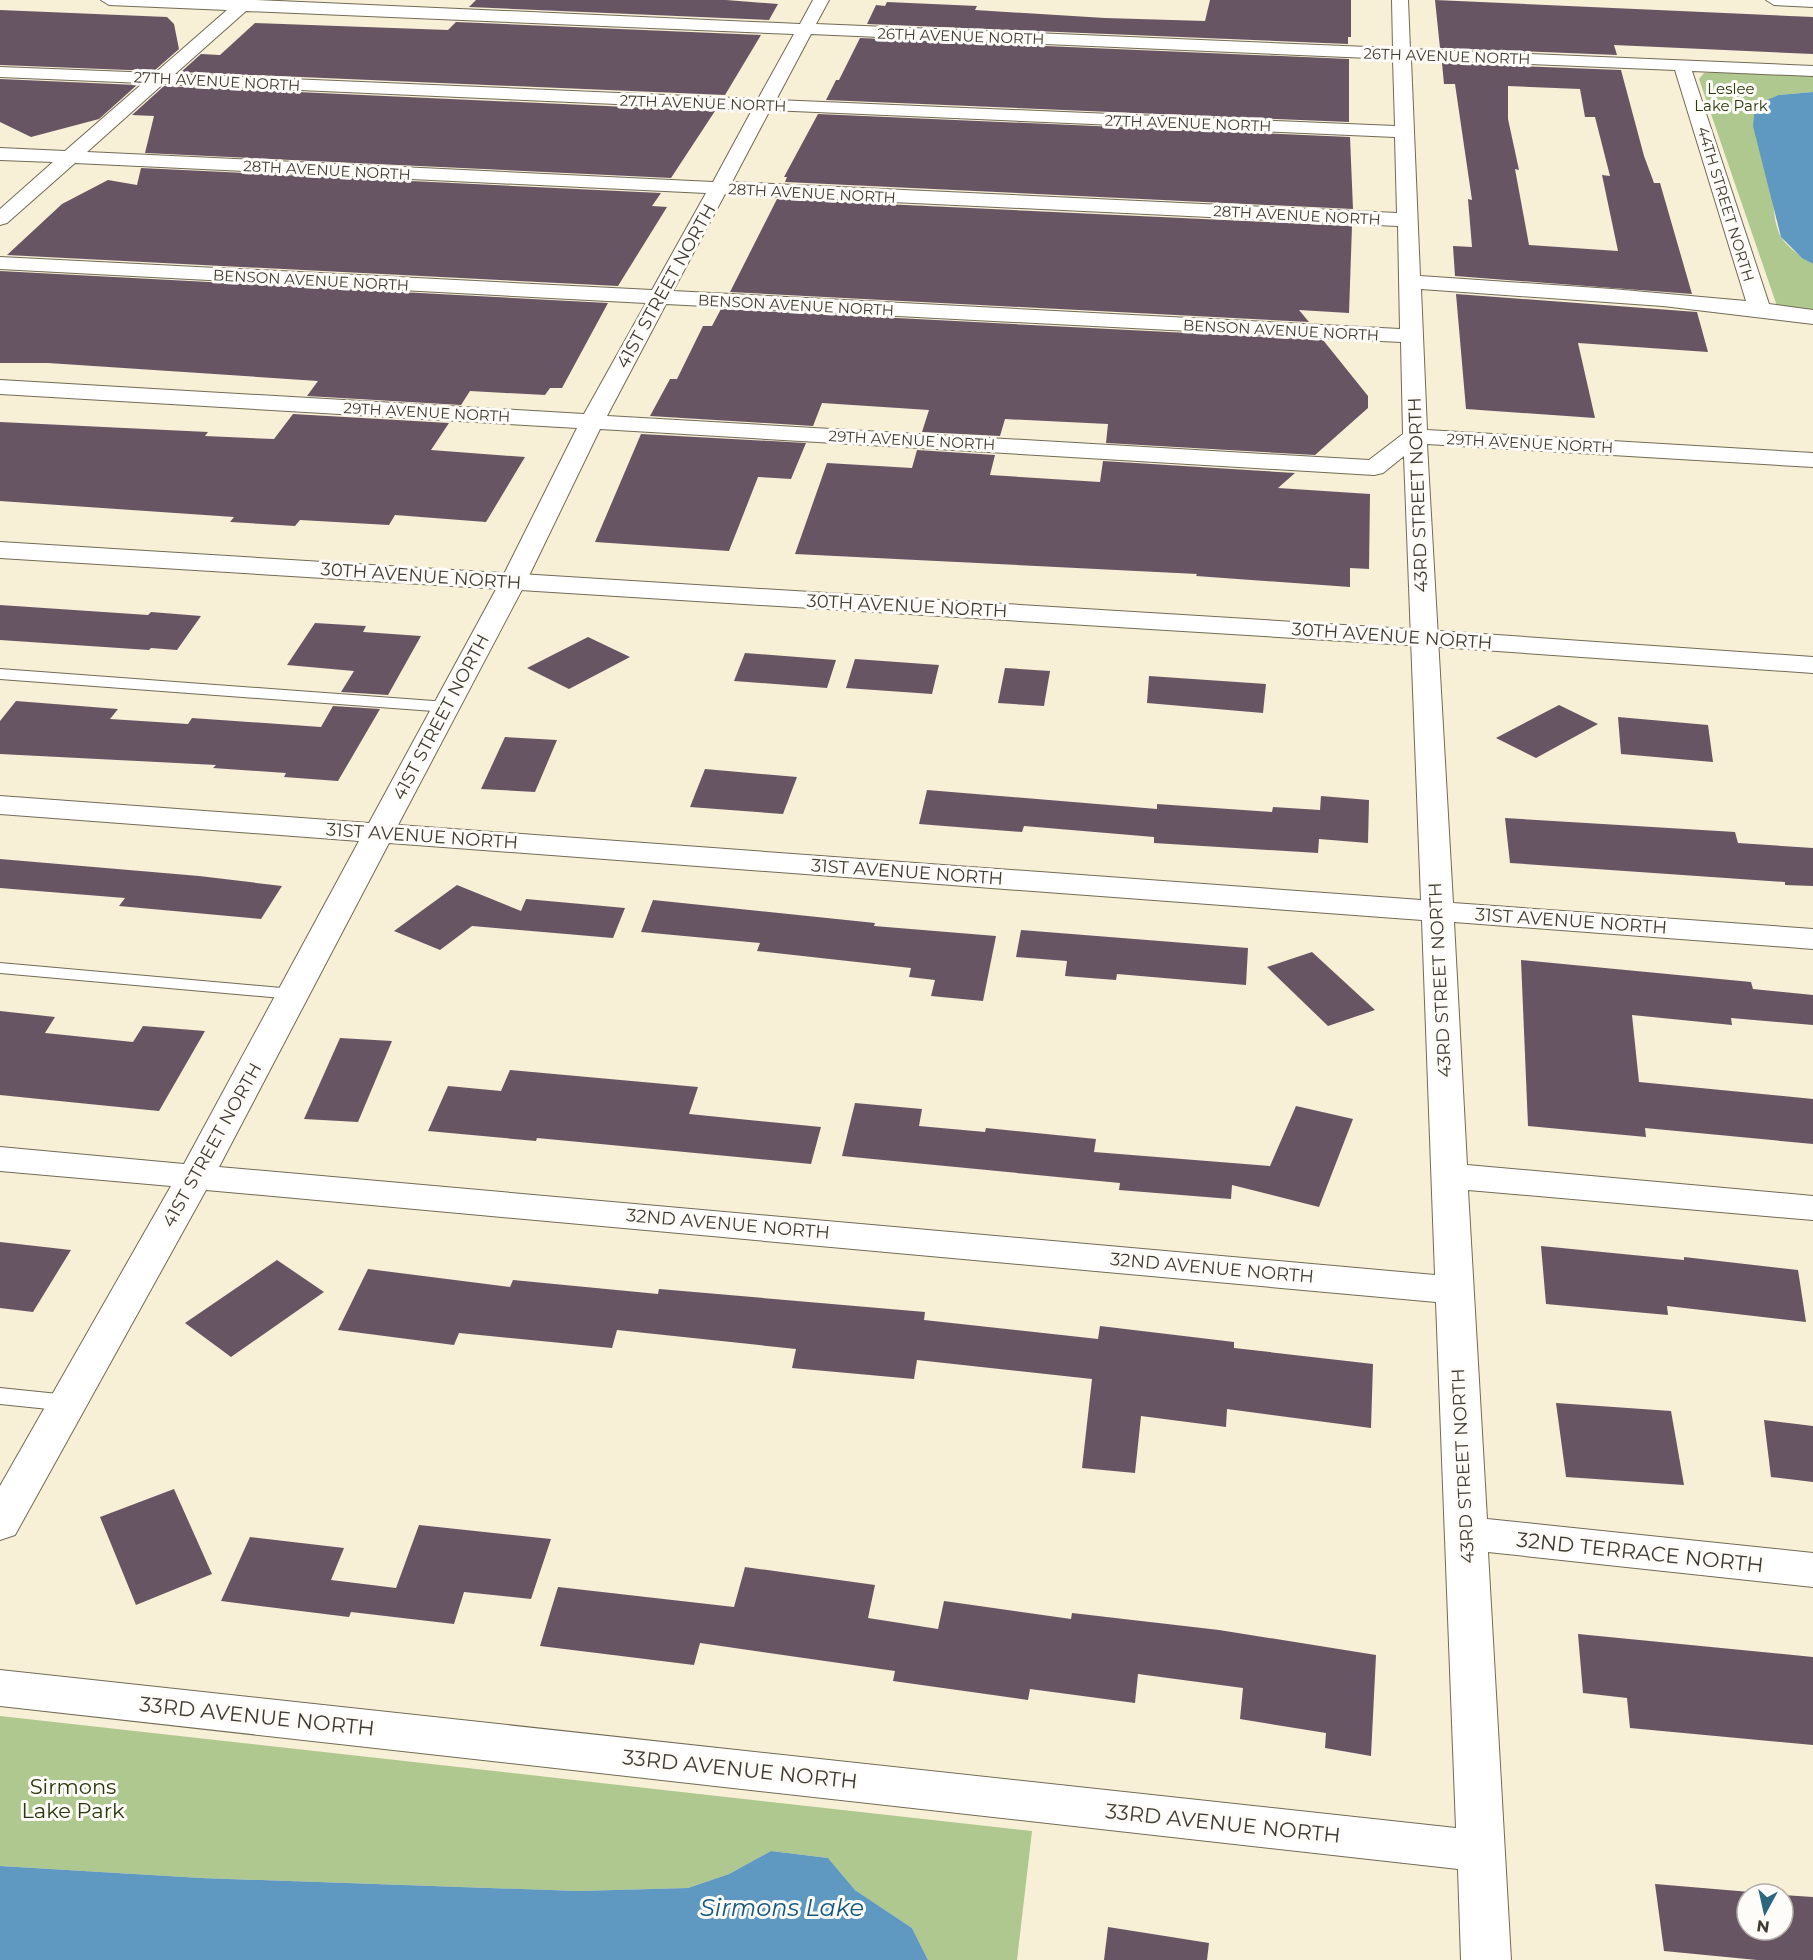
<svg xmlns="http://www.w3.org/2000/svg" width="1813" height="1960" font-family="Montserrat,sans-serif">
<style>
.green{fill:#afc88f}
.water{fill:#5f98c0}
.building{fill:#685564;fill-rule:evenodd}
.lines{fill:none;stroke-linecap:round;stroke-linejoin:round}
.service-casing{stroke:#726a55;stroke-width:2}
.minor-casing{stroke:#726a55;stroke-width:2}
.tertiary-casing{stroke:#726a55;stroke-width:2}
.service{fill:#fff;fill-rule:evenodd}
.minor{fill:#fff;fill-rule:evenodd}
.tertiary{fill:#fff;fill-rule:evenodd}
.labels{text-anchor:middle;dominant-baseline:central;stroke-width:6;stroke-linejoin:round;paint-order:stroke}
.far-street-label{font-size:15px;fill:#3f3b32;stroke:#fefcf8}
.far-park-label{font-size:15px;fill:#29380d;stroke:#fefcf8}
.street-label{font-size:18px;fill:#3f3b32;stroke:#fefcf8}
.near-street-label{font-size:21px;fill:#3f3b32;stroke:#fefcf8}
.near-park-label{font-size:21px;fill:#29380d;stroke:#fefcf8}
.near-water-label{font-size:24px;font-style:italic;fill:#12587f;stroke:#fefcf8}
</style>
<rect width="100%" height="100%" fill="#f8efd7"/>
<g class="green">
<path d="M 1718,72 L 1813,76 L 1813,92 L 1779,95 C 1777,127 1765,210 1781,237 C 1788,248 1803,258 1813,264 L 1813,311 L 1777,306 L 1699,79 L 1704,73 Z"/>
<path d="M 0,1716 L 1032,1831 L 1017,1960 L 928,1960 L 912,1928 L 855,1890 L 828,1858 L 771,1851 L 729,1874 L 688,1888 L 578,1891 L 201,1878 L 0,1866 Z"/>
</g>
<g class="water">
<path d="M 1813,92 L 1813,264 L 1802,258 L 1781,237 L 1753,126 L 1755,105 L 1779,95 Z"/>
<path d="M 771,1851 L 828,1858 L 855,1890 L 912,1928 L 928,1960 L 0,1960 L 0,1866 L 201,1878 L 578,1891 L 688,1888 L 729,1874 Z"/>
</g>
<g class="building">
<path d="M 476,0 L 726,0 L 778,4 L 769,20 L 469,7 Z"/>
<path d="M 1210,0 L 1351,0 L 1351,37 L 1348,37 L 1348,44 L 867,24 L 876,5 L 885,6 L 887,2 L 977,6 L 975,10 L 1105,18 L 1205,21 Z"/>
<path d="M 1435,0 L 1813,17 L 1813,54 L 1614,45 L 1617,55 L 1440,48 Z"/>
<path d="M 0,10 L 167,17 L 174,24 L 179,49 L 154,71 L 0,65 Z"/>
<path d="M 456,22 L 761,35 L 725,95 L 181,72 L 201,54 L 220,55 L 255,23 L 448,30 Z"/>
<path d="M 860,38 L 1349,59 L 1349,122 L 826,100 L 836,80 L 839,80 Z"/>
<path d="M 1442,63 L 1621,70 L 1644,156 L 1654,183 L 1660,183 L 1692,294 L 1455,276 L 1453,246 L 1472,247 L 1468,199 L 1472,200 L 1455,84 L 1444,84 ZM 1508,86 L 1580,89 L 1585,117 L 1595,117 L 1610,176 L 1602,175 L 1618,251 L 1529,245 L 1515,169 L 1519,170 L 1508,119 Z"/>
<path d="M 0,79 L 137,85 L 99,119 L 31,137 L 0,122 Z"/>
<path d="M 164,86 L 715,111 L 671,178 L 145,153 L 154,116 L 132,115 Z"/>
<path d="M 818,114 L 1350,137 L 1353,209 L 785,182 L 787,177 L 784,177 Z"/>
<path d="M 141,168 L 661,193 L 652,206 L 667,207 L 618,286 L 7,255 L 62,204 L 108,180 L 137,185 Z"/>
<path d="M 777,199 L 1352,226 L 1349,313 L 1299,310 L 1309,322 L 730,292 Z"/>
<path d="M 0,271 L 608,303 L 562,388 L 550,388 L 545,395 L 470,391 L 461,405 L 307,396 L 318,381 L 48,363 L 0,363 Z"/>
<path d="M 1456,294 L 1697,312 L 1708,352 L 1578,343 L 1595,418 L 1466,409 Z"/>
<path d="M 721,309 L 1323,340 L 1368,396 L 1368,408 L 1315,455 L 1106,443 L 1108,424 L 1005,419 L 1000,436 L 922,432 L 929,410 L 822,403 L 813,426 L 650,416 L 670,379 L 677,379 L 703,326 L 712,326 Z"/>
<path d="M 293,414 L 449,423 L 431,450 L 525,457 L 486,522 L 395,515 L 389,525 L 300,520 L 295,526 L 230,522 L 234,517 L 0,501 L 0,422 L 208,432 L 205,436 L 274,439 Z"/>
<path d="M 641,434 L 806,443 L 791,479 L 758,477 L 729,551 L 595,542 Z"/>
<path d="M 917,450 L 995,455 L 990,475 L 1100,482 L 1103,461 L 1295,473 L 1278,488 L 1370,494 L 1369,569 L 1350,568 L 1350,587 L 1196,576 L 1197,574 L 795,554 L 827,463 L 912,468 Z"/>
<path d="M 0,605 L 148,615 L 151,612 L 201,616 L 177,650 L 151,648 L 149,650 L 0,640 Z"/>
<path d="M 315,623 L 366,626 L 363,632 L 421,636 L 388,695 L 341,692 L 354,671 L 287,665 Z"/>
<path d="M 588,637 L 630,657 L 569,689 L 527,668 Z"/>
<path d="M 745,653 L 836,660 L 827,688 L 734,681 Z"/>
<path d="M 855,659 L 939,665 L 932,694 L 846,688 Z"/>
<path d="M 1005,668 L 1050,671 L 1044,706 L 998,703 Z"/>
<path d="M 1149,676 L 1266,684 L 1263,713 L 1147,703 Z"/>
<path d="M 16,701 L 118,709 L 110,719 L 188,724 L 192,718 L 321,727 L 333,706 L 380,709 L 338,781 L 284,777 L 286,773 L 213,768 L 216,765 L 0,754 L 0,721 Z"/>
<path d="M 1559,705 L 1598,724 L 1536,758 L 1496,738 Z"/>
<path d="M 1618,717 L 1708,725 L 1713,762 L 1621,754 Z"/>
<path d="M 505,737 L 557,740 L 535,792 L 481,789 Z"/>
<path d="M 705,769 L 797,777 L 783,814 L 690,807 Z"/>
<path d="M 927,790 L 1157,809 L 1157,804 L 1272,812 L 1273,807 L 1320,810 L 1321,796 L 1369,800 L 1368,843 L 1319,839 L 1318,853 L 1154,843 L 1154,837 L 1024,826 L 1022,832 L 919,824 Z"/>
<path d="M 1505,818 L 1735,832 L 1738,843 L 1813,848 L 1813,886 L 1785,885 L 1785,882 L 1510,863 Z"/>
<path d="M 0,859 L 199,876 L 282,886 L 261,919 L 119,906 L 125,898 L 0,888 Z"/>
<path d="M 457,885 L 521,911 L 526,899 L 625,908 L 613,938 L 472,926 L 440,950 L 394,931 Z"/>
<path d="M 653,900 L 875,923 L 874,926 L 996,936 L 983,1001 L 931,996 L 935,980 L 909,977 L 911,968 L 757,951 L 760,943 L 641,932 Z"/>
<path d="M 1021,930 L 1248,948 L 1246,985 L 1117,974 L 1116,980 L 1065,976 L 1067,961 L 1016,957 Z"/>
<path d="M 1312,952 L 1375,1010 L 1328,1026 L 1267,967 Z"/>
<path d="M 1521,960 L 1751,982 L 1753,989 L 1813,995 L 1813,1025 L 1731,1018 L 1732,1025 L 1632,1015 L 1639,1082 L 1813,1099 L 1813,1144 L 1645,1128 L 1646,1137 L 1528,1126 Z"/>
<path d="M 0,1011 L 55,1017 L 45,1033 L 133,1042 L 143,1026 L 205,1031 L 159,1111 L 79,1103 L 0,1095 Z"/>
<path d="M 340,1038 L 392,1041 L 358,1122 L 304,1119 Z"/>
<path d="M 510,1070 L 698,1087 L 689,1114 L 821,1127 L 811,1164 L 537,1138 L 536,1141 L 428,1131 L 448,1086 L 501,1091 Z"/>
<path d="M 855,1103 L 922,1109 L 919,1126 L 985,1132 L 986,1128 L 1096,1139 L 1094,1152 L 1270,1166 L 1296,1106 L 1353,1119 L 1319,1207 L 1232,1185 L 1231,1199 L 1119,1190 L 1120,1183 L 842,1156 Z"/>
<path d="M 0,1242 L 71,1250 L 33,1312 L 0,1308 Z"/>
<path d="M 1541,1246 L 1684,1260 L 1684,1257 L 1798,1270 L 1806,1322 L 1667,1306 L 1668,1315 L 1546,1304 Z"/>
<path d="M 277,1260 L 324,1292 L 231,1357 L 185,1323 Z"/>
<path d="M 368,1269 L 510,1287 L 513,1280 L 658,1294 L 659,1289 L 925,1312 L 924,1320 L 1098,1339 L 1100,1326 L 1234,1342 L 1234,1348 L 1373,1364 L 1371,1428 L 1227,1409 L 1226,1427 L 1141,1416 L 1135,1473 L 1082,1468 L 1092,1379 L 917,1360 L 914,1379 L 792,1368 L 796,1349 L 617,1330 L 612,1348 L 459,1333 L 454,1345 L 338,1330 Z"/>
<path d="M 1556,1403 L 1671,1411 L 1684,1485 L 1566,1477 Z"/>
<path d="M 1764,1420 L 1813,1426 L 1813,1482 L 1771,1477 Z"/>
<path d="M 174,1489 L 212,1574 L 136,1605 L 100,1517 Z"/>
<path d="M 419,1525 L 551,1539 L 531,1599 L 464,1592 L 454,1624 L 351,1612 L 349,1617 L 221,1601 L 250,1537 L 344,1548 L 331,1580 L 396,1588 Z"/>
<path d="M 745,1567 L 875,1585 L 868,1618 L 938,1629 L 944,1601 L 1071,1619 L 1072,1613 L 1219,1630 L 1376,1655 L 1371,1756 L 1325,1748 L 1326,1733 L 1240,1719 L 1243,1688 L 1138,1674 L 1135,1703 L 1030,1689 L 1028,1700 L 893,1681 L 895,1671 L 700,1643 L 694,1665 L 540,1646 L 558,1587 L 734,1607 Z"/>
<path d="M 1578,1634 L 1813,1657 L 1813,1745 L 1630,1728 L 1627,1698 L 1583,1693 Z"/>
<path d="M 1655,1884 L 1774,1894 L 1747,1894 L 1747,1930 L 1783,1930 L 1783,1895 L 1813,1897 L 1813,1960 L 1757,1960 L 1664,1951 Z"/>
<path d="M 1108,1927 L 1209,1943 L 1207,1960 L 1104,1960 Z"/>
</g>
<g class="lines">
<defs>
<g id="service">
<path d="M 0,669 L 447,702 L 455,707 L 447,712 L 0,679 Z"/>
<path d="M 0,963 L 293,989 L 302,994 L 293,999 L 0,973 Z"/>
<path d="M 0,1388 L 68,1395 L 76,1397 L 79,1403 L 76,1409 L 68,1411 L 0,1404 Z"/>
</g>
<g id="minor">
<path d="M 101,0 L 256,0 L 800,24 L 813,0 L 829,0 L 816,24 L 1393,48 L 1392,0 L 1408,0 L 1410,49 L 1813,66 L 1813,76 L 1692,71 L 1769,304 L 1813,310 L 1813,324 L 1663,306 L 1421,289 L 1427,430 L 1813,453 L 1813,467 L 1427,444 L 1453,903 L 1813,929 L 1813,949 L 1454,922 L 1467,1165 L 1813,1196 L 1813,1220 L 1468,1190 L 1487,1519 L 1813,1553 L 1813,1587 L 1488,1552 L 1511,1960 L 1461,1960 L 1458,1869 L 0,1706 L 0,1670 L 1456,1828 L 1436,1302 L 206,1190 L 15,1535 L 0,1540 L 0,1486 L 171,1186 L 0,1171 L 0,1147 L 184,1164 L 359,841 L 0,814 L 0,796 L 369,823 L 500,582 L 577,428 L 0,394 L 0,380 L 584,414 L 646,303 L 0,269 L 0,257 L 652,290 L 706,193 L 75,163 L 7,223 L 0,225 L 0,209 L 53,162 L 0,160 L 0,148 L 65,151 L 143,83 L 0,77 L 0,67 L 155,73 L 227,10 L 109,5 ZM 246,11 L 794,34 L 758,99 L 175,74 ZM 811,34 L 1393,59 L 1395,126 L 776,100 ZM 1411,59 L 1675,70 L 1746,301 L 1612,289 L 1420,276 ZM 163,84 L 752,110 L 713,182 L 87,152 ZM 770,110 L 1395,137 L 1397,213 L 732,182 ZM 725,194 L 1398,226 L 1400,329 L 673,291 ZM 666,304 L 1401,342 L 1403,434 L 1369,460 L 607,416 ZM 600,429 L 1374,475 L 1383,473 L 1404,456 L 1421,900 L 398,825 L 526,582 ZM 389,843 L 1422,920 L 1435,1275 L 219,1167 Z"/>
<path d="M 1766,0 L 1813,0 L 1813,7 L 1774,5 Z"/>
</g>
<path id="tertiary" d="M 0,542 L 1425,630 L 1813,657 L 1813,673 L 1425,646 L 0,558 Z"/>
</defs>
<use href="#service" class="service-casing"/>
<use href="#minor" class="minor-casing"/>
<use href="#tertiary" class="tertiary-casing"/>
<use href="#service" class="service"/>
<use href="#minor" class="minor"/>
<use href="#tertiary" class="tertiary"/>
</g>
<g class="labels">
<g class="far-street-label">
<text transform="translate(961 36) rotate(2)">26TH AVENUE NORTH</text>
<text transform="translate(1447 56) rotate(2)">26TH AVENUE NORTH</text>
<text transform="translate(217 81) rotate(3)">27TH AVENUE NORTH</text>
<text transform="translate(703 103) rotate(2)">27TH AVENUE NORTH</text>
<text transform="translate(1188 123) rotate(2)">27TH AVENUE NORTH</text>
<text transform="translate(327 170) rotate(3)">28TH AVENUE NORTH</text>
<text transform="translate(812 193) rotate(3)">28TH AVENUE NORTH</text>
<text transform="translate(1726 204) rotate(73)">44TH STREET NORTH</text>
<text transform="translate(1297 215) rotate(3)">28TH AVENUE NORTH</text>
<text transform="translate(311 280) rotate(3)">BENSON AVENUE NORTH</text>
<text transform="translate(796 305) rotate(3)">BENSON AVENUE NORTH</text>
<text transform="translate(1281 330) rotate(3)">BENSON AVENUE NORTH</text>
<text transform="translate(427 412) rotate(3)">29TH AVENUE NORTH</text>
<text transform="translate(912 440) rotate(3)">29TH AVENUE NORTH</text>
<text transform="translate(1530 443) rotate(3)">29TH AVENUE NORTH</text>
</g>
<g class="far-park-label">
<text x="1731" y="88">Leslee<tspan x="1731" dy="17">Lake Park</tspan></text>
</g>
<g class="street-label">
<text transform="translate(666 286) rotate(-61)">41ST STREET NORTH</text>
<text transform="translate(1418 495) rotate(-92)">43RD STREET NORTH</text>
<text transform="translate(421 576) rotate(4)">30TH AVENUE NORTH</text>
<text transform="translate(907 606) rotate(3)">30TH AVENUE NORTH</text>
<text transform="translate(1392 636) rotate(4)">30TH AVENUE NORTH</text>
<text transform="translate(441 717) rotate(-62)">41ST STREET NORTH</text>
<text transform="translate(422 836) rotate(4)">31ST AVENUE NORTH</text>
<text transform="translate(907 872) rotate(4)">31ST AVENUE NORTH</text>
<text transform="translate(1571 921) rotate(4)">31ST AVENUE NORTH</text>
<text transform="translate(1440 980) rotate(-93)">43RD STREET NORTH</text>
<text transform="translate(212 1145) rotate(-61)">41ST STREET NORTH</text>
<text transform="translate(728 1224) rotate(5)">32ND AVENUE NORTH</text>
<text transform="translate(1212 1268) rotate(5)">32ND AVENUE NORTH</text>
<text transform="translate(1463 1466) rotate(-93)">43RD STREET NORTH</text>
</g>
<g class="near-street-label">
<text transform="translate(1640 1552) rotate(6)">32ND TERRACE NORTH</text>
<text transform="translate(257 1716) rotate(6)">33RD AVENUE NORTH</text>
<text transform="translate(740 1769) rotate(6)">33RD AVENUE NORTH</text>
<text transform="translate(1223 1823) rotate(6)">33RD AVENUE NORTH</text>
</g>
<g class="near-park-label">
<text x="73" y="1786">Sirmons<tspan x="73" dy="24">Lake Park</tspan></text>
</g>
<g class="near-water-label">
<text x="782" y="1907">Sirmons Lake</text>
</g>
</g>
<g transform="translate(1765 1912) rotate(188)"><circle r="28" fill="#fefcf8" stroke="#b2afa9" stroke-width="1.5"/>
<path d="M0-4.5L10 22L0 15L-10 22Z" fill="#2d667f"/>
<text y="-9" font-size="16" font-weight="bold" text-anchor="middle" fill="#3f3b32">N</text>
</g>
</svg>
